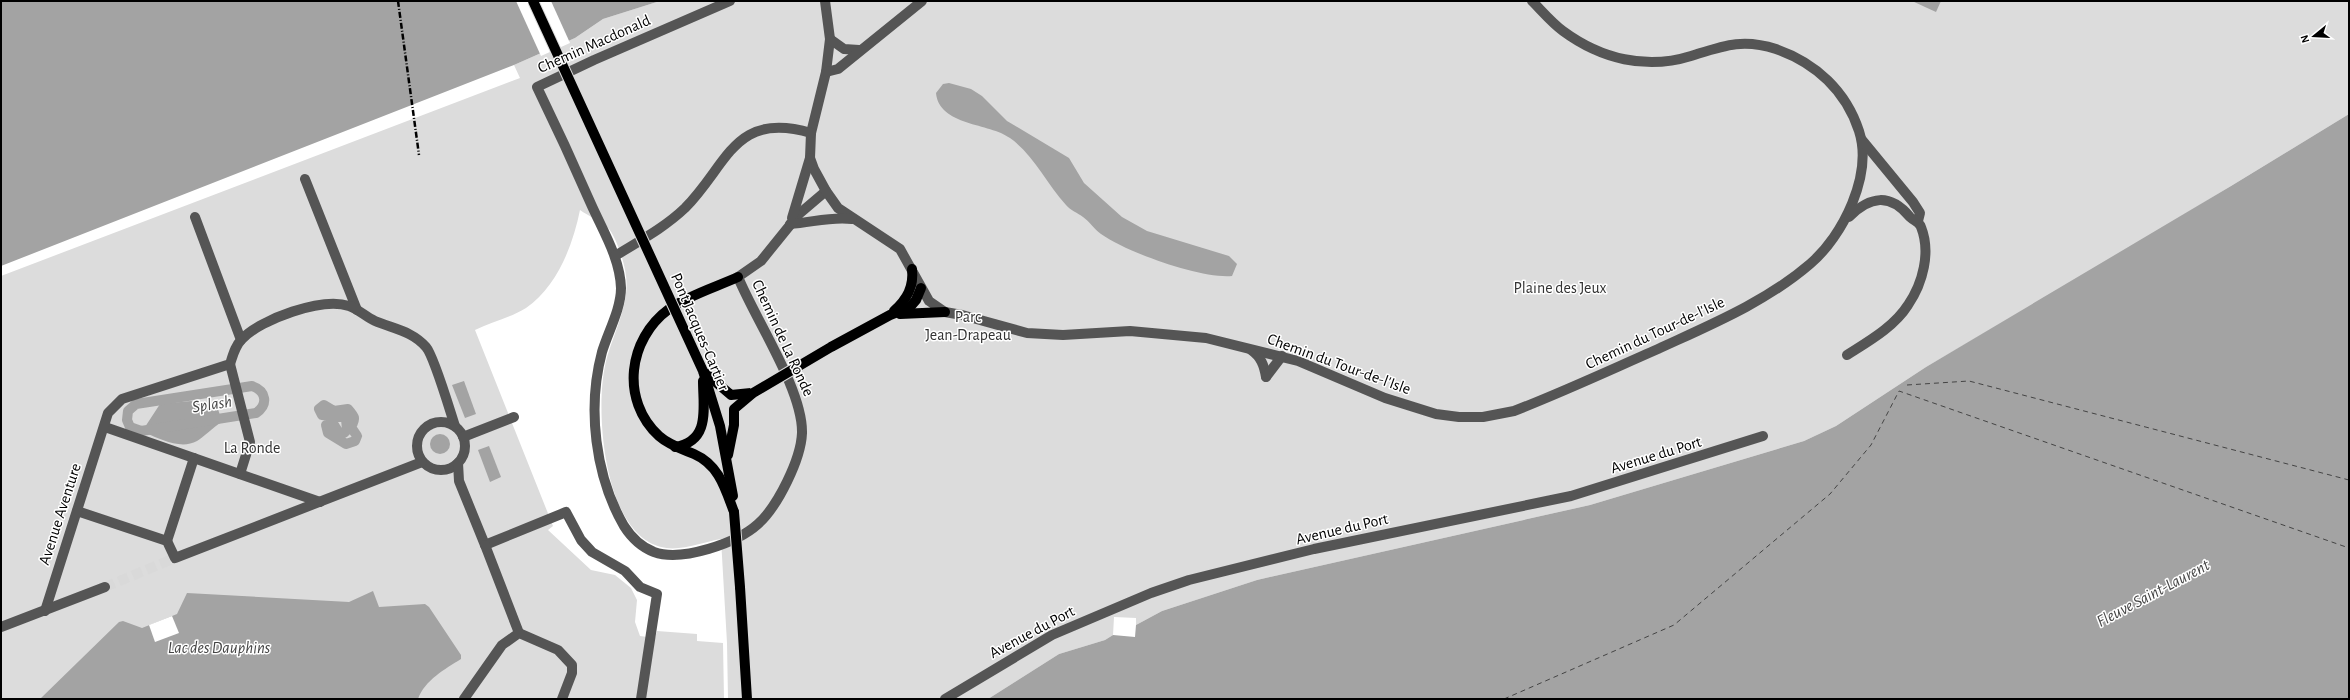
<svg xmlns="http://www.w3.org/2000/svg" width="2350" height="700" font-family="'Alegreya Sans',sans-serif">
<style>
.green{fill:#dcdcdc}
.water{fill:#a3a3a3}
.pier{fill:#fff}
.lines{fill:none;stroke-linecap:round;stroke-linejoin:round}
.canal{stroke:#a3a3a3;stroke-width:10}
.ferry{stroke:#444;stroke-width:1;stroke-dasharray:5 4;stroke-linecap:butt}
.minor-tunnel{stroke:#d9d9d9;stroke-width:10;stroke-dasharray:10 5;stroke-linecap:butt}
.major-casing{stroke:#dbdbdb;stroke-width:12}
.minor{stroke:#555;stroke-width:10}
.major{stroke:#000;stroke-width:10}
.rail{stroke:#000;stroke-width:2.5;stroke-dasharray:6 2 1 2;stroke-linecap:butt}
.major-bridge-casing{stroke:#dbdbdb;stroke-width:12;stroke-linecap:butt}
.major-bridge{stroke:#000;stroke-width:10}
.labels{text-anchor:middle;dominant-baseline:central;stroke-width:3;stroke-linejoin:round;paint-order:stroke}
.street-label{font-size:16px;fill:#000;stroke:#fff}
.park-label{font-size:16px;fill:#333;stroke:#fff}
.water-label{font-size:17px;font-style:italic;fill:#444;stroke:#fff}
</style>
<rect width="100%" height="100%" fill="#fff"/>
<path class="green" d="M 660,1 L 2349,1 L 2349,114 L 2088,273 L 1926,367 L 1836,426 L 1804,441 L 1590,505 L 1257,580 L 1162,611 L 1136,625 L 1136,618 L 1114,617 L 1113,635 L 1105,640 L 1059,654 L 988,699 L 728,699 L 727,643 L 721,539 C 703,542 680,552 661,547 C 604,533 595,413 605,366 C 611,337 630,306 626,276 C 625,264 616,236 608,228 C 601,221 588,216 580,210 C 573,245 557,287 526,308 C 510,318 491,322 475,330 L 553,526 L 548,530 L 591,570 L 615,575 L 631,588 L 637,600 L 635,622 L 640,636 L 655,638 L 657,631 L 697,634 L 697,641 L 723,643 L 724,699 L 1,699 L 1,276 L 520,78 L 514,65 L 575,38 L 603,19 Z"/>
<g class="water">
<path d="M 1,1 L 660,1 L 603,19 L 575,38 L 514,65 L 1,266 Z"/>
<path d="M 1912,1 L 1941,1 L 1936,12 Z"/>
<path d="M 949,83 L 971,89 L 982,96 L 1007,121 L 1069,158 L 1084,183 L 1122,217 L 1147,231 L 1229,256 L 1237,264 L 1232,276 C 1201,279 1126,252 1101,234 C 1094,229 1090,222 1083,217 C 1078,213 1070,210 1066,205 C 1046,183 1034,155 1010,138 C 990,123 939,126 936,93 L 943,84 Z"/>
<path d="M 2349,114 L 2349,699 L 988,699 L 1059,654 L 1105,640 L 1113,635 L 1135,637 L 1136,625 L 1162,611 L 1257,580 L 1590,505 L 1804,441 L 1836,426 L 1926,367 L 2231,186 Z"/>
<path d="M 464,381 L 476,414 L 465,418 L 452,385 Z"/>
<path d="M 191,401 L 218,409 L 222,422 C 213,427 204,437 197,441 C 181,450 160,439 146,433 L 145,427 L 160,404 Z"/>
<circle cx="440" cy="444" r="10"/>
<path d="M 489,446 L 501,477 L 490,482 L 478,450 Z"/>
<path d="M 373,591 L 379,607 L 425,604 L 429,607 L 461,655 L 461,659 C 445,669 425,680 418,699 L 40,699 L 119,622 L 123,621 L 142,628 L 177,614 L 187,593 L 349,602 Z"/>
</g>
<g class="pier">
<path d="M 516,1 L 551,1 L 570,43 L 541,56 Z"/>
<path d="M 172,616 L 179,633 L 155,642 L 149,625 Z"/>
</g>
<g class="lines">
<g class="canal">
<path d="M 252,386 C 267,391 268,405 256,413 L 141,431 L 130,427 L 127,420 L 128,411 L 136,404 Z"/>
<path d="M 324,405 L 334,411 L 348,409 C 355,417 356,418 351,427 L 357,436 L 355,441 L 346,444 L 328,433 L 326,425 L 334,425 L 339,433 L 344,433 L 347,430 L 346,419 L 343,417 L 322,415 L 319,409 Z"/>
</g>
<g class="ferry">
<path d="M 1907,385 L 1969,381 L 2349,480"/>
<path d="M 1504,699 L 1674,625 L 1830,494 L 1871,445 L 1899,391 L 2349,548"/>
</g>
<path class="minor-tunnel" d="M 105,587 L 175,558"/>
<defs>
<g id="major">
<path d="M 894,311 C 907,299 914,287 912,269"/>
<path d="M 900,314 L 945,312"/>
<path d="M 831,347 L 890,315 L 910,307 L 916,300 L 921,288"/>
<path d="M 703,371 L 720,426 L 733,496"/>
<path d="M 704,372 L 731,395 L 751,393"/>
<path d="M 675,447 C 711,441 703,408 703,381"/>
<path d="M 728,455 L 734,425 L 734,409 L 753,393"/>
<path d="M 734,512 C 725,488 719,465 694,454 C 682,449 669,445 659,436 C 620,400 628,339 669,309 C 689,295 716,287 738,277"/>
<path d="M 740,587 L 747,699"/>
</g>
</defs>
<use href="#major" class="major-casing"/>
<g class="minor">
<path d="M 730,1 L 594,60 L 537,87 C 556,126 574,165 591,204 C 603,231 620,258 621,288 C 621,309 608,332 602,352 C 587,408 595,476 624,526 C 631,537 641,547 654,552 C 682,562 737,543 758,524 C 778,506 801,459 802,433 C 803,390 755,319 738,277 L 761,261 L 799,214 L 826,191"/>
<path d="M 825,1 L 830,39 L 826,72 L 811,133 L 810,158 L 814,169 L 826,191 L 838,208 L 900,249 L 929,301 L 945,312 L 962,315 L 1027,333 L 1063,335 L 1130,331 L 1206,338 L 1298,361 L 1385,398 L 1436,414 L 1459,417 L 1483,417 L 1514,411 C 1563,392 1610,370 1658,349 C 1710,325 1766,302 1810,264 C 1843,236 1873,175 1859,131 C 1846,91 1816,63 1776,49 C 1742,38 1723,46 1691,56 C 1646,70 1601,59 1563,31 C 1552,23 1542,11 1532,1"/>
<path d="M 830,39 L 844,49 L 859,50"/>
<path d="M 826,72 L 838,69 L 922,1"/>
<path d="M 1862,140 L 1913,202 L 1920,213 L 1918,221"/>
<path d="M 305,179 L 357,310"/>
<path d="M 195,217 L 241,340"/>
<path d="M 792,218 L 810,158"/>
<path d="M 790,224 C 811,223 830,216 852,219"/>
<path d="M 615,256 C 639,241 664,228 685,208 C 728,165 734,110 811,133"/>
<path d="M 1251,350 C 1261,357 1264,365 1266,377"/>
<path d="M 1847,355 C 1869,341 1894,327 1908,305 C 1923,283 1931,252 1921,227 C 1919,221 1914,221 1910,217 C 1890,193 1870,196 1849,217"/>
<path d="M 230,364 L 250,442 L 240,474"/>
<path d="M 1266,377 L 1282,356"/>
<circle cx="441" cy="446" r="24"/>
<path d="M 105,427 L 320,502"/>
<path d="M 463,437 L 514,417"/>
<path d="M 458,463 L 459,481 L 485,545 L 566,512 L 581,540 L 592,552 L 625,571 L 640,587 L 657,594 L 641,699"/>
<path d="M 77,511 L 167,541 L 175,558 L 422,462"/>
<path d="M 167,541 L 194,458"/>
<path d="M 485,545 L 519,633"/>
<path d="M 45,611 L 108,413 L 122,399 L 230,364 C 233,355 235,346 242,339 C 261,319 322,297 349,306 C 358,309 366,317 375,321 C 394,329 412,331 426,347 C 434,356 450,411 455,426"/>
<path d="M 1,627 L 105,587"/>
<path d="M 464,699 L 502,645 L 519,633 L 558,650 L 572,665 L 572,673 L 562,699"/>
<path d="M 945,699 L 1052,635 L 1151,593 L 1189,580 L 1314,549 L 1571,496 L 1763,436"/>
</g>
<use href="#major" class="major"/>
<path class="rail" d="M 398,1 L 419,155"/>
<defs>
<g id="major-bridge">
<path d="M 533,1 L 703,371"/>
<path d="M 753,393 L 831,347"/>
<path d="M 734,512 L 740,587"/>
</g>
</defs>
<use href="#major-bridge" class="major-bridge-casing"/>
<use href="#major-bridge" class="major-bridge"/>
</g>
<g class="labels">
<g class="street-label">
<text transform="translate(594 44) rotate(-24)">Chemin Macdonald</text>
<text transform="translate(700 332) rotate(67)">Pont Jacques-Cartier</text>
<text transform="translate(1655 333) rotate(-25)">Chemin du Tour-de-l'Isle</text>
<text transform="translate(783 338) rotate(65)">Chemin de La Ronde</text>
<text transform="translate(1339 364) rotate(20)">Chemin du Tour-de-l'Isle</text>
<text transform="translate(1656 455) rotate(-17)">Avenue du Port</text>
<text transform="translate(60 514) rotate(-72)">Avenue Aventure</text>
<text transform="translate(1342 529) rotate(-13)">Avenue du Port</text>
<text transform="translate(1032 632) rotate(-28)">Avenue du Port</text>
</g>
<g class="park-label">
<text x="1560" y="288">Plaine des Jeux</text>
<text x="968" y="317">Parc<tspan x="968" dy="18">Jean-Drapeau</tspan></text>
<text x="252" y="448">La Ronde</text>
</g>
<g class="water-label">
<text transform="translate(212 404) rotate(-9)">Splash</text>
<text transform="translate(2153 593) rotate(-28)">Fleuve Saint-Laurent</text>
<text x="219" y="647">Lac des Dauphins</text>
</g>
</g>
<rect width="2350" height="700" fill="none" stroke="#000000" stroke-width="4"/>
<g transform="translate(2314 36) rotate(252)" stroke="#ffffff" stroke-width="3" paint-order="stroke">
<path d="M0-3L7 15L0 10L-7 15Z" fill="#000000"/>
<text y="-6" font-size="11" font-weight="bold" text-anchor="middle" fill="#000000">N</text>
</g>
</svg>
